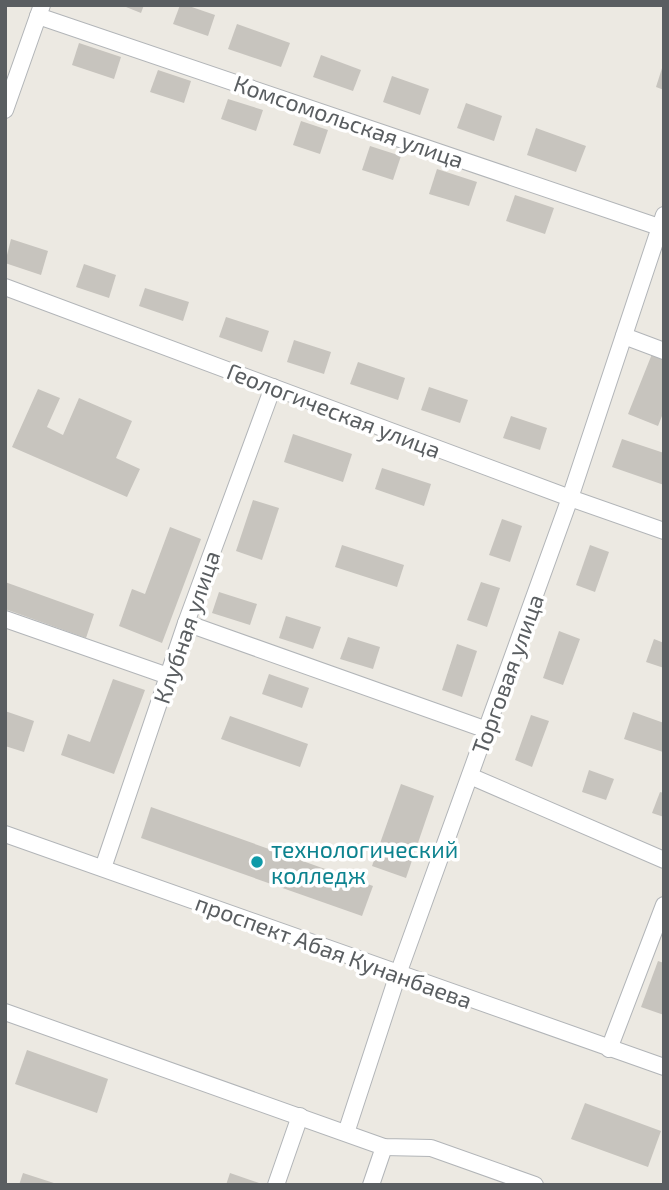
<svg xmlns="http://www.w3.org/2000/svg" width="669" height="1190" font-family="'Exo 2',sans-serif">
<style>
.building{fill:#c7c4be}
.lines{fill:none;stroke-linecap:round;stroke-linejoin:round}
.minor-casing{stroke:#b2b5b8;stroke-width:18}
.minor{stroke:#fff;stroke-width:16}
.culture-dot{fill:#0f9aa8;stroke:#fff;stroke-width:2.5}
.labels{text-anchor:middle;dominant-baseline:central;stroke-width:7;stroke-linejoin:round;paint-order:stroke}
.street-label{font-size:23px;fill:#5a5e61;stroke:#fff}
.culture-label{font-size:23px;fill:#0d838f;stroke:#fff;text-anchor:start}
</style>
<rect width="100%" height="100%" fill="#ece9e2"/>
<g class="building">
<path d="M 121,5 L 144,5 L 141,13 Z"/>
<path d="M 180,5 L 186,5 L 215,15 L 208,36 L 173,24 Z"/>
<path d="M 237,24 L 290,43 L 281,67 L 228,49 Z"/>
<path d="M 79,43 L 121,57 L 114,79 L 72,65 Z"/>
<path d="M 321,55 L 361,70 L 353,91 L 313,77 Z"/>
<path d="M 663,65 L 664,65 L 664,90 L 656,87 Z"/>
<path d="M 158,70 L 191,81 L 184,103 L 150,92 Z"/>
<path d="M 392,76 L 429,89 L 420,115 L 383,102 Z"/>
<path d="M 228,99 L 263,110 L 256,131 L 221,119 Z"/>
<path d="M 466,103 L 502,116 L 494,141 L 457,128 Z"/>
<path d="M 301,121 L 328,130 L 320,154 L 293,145 Z"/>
<path d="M 536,128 L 586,146 L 576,172 L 527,155 Z"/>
<path d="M 370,146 L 401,156 L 393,180 L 362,170 Z"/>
<path d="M 437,169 L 477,182 L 469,206 L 429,194 Z"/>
<path d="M 515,195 L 554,208 L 545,234 L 506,221 Z"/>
<path d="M 11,239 L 48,251 L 41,275 L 5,263 Z"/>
<path d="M 84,264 L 116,275 L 109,298 L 76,287 Z"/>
<path d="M 145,288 L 189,302 L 183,321 L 139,306 Z"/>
<path d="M 226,317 L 269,331 L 262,352 L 219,337 Z"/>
<path d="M 294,340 L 331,352 L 324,374 L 287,362 Z"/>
<path d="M 652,354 L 664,359 L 664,411 L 658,426 L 628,414 Z"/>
<path d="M 358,362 L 405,378 L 398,400 L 350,384 Z"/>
<path d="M 429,387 L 468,400 L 460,423 L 421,410 Z"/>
<path d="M 38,389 L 60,398 L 47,427 L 63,435 L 79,398 L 132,421 L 116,458 L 140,469 L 127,497 L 12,447 Z"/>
<path d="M 511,416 L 547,428 L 540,450 L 503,438 Z"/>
<path d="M 293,434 L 352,454 L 343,482 L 284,462 Z"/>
<path d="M 622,439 L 664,453 L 664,485 L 612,467 Z"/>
<path d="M 382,468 L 431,484 L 424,506 L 375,489 Z"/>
<path d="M 253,500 L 279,508 L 262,560 L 236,551 Z"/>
<path d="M 502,519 L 522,526 L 510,562 L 489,555 Z"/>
<path d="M 170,527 L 201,539 L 162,643 L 119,626 L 132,589 L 145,594 Z"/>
<path d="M 342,545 L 404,565 L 397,587 L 335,567 Z"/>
<path d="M 590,545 L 609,552 L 595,592 L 576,585 Z"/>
<path d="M 5,582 L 94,614 L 86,638 L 5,609 Z"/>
<path d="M 481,582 L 500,588 L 487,627 L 467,620 Z"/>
<path d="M 219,592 L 257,604 L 250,625 L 212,613 Z"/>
<path d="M 286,616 L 321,627 L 313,649 L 279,638 Z"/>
<path d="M 559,631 L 580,639 L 563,685 L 543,678 Z"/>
<path d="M 348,637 L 380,647 L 373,669 L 340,659 Z"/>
<path d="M 654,639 L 664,643 L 664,668 L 646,662 Z"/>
<path d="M 457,644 L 477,651 L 462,697 L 442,690 Z"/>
<path d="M 269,674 L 309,688 L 302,708 L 262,694 Z"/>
<path d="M 113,679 L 145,690 L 114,774 L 61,755 L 68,734 L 90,742 Z"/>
<path d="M 5,711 L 34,721 L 24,752 L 5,746 Z"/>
<path d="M 633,712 L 664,723 L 663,752 L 624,739 Z"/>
<path d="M 531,715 L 549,721 L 532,767 L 515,760 Z"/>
<path d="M 230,716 L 308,744 L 300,767 L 221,739 Z"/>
<path d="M 589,770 L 614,779 L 606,800 L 582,792 Z"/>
<path d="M 401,784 L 434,796 L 406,878 L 372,866 Z"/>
<path d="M 660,792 L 664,793 L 664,817 L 652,813 Z"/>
<path d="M 151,807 L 373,886 L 362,916 L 141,838 Z"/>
<path d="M 658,961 L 664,963 L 664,1015 L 641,1007 Z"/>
<path d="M 27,1050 L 108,1079 L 97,1113 L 15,1084 Z"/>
<path d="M 585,1103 L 661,1131 L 648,1167 L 571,1139 Z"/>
<path d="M 23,1173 L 57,1184 L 57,1185 L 19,1185 Z"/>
<path d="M 230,1173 L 262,1184 L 262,1185 L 226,1185 Z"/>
</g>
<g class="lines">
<defs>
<g id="minor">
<path d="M 38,16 L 659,227"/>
<path d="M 5,110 L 42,5"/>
<path d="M 5,287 L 570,498 L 664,531"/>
<path d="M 624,336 L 664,351"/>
<path d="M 5,619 L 168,676"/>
<path d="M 186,623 L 487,730"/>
<path d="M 470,776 L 664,860"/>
<path d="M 5,834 L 664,1067"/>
<path d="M 103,868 L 186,623 L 273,387"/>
<path d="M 5,1012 L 384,1147 L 431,1148 L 535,1185"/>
<path d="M 609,1049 L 664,905"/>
<path d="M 346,1133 L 398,974 L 570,498 L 664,215"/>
<path d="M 276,1185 L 300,1116"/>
<path d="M 371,1185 L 384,1147"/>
</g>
</defs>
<use href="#minor" class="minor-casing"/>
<use href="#minor" class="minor"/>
</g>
<circle class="culture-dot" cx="257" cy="862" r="7"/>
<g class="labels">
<g class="street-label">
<text transform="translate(349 121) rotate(19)">Комсомольская улица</text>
<text transform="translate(334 410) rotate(21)">Геологическая улица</text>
<text transform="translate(186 627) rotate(-71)">Клубная улица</text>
<text transform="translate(507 674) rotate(-70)">Торговая улица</text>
<text transform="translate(334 951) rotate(20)">проспект Абая Кунанбаева</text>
</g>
<g class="culture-label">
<text x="271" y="849">технологический<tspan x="271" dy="26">колледж</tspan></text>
</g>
</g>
<rect width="669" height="1190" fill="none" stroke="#5a5e61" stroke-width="14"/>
</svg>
